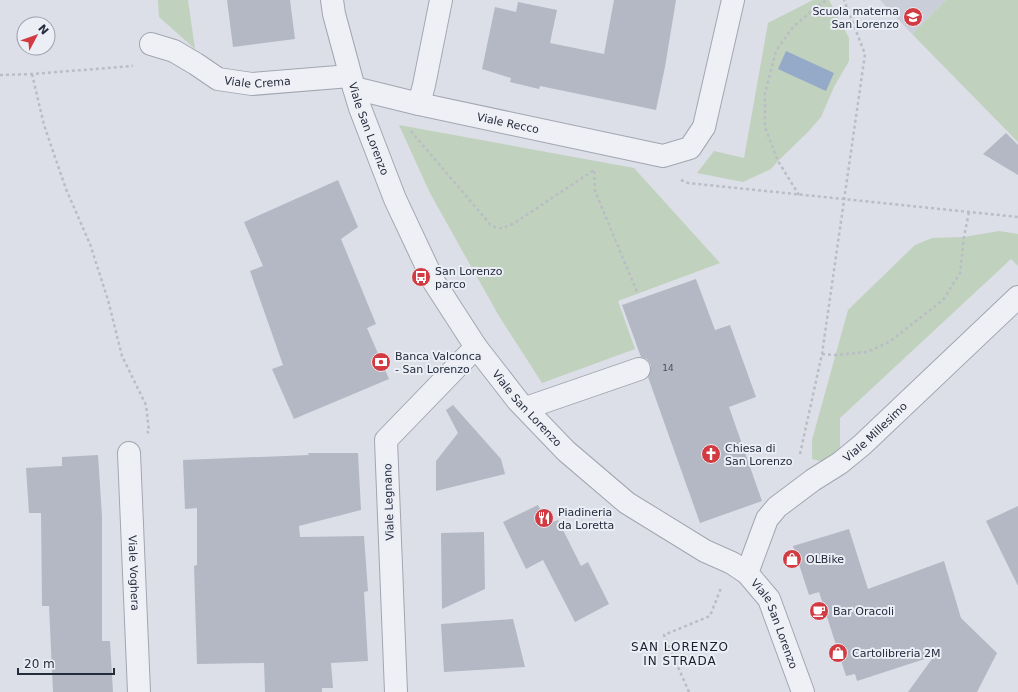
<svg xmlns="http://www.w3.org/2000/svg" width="1018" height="692" font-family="'DejaVu Sans',sans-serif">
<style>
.built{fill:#caced9}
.green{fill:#c0d1bd}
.water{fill:#95a9c9}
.building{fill:#b3b8c4}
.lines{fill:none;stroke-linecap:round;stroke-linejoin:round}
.minor-casing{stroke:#a1a6b1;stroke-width:24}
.path{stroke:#babdc5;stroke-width:2.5;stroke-dasharray:3 3;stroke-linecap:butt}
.minor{stroke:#eff0f5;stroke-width:22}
.labels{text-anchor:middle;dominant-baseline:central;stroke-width:4;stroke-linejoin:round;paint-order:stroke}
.number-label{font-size:9px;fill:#484f60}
.poi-label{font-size:11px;fill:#252c3e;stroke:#ebeef5;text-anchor:start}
.street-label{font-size:11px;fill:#252c3e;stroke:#ebeef5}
.neighbourhood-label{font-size:12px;letter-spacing:1px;fill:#181d2e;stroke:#ebeef5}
</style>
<rect width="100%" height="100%" fill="#dcdfe7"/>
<path class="built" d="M 880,0 L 946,0 L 912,34 Z"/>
<g class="green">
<path d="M 158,0 L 188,0 L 195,49 L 159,17 Z"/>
<path d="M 813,0 L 829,0 L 849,38 L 849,61 L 834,87 L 821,117 L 808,132 L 778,161 L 771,169 L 743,182 L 697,173 L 714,151 L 744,158 L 768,23 Z"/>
<path d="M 946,0 L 1018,0 L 1018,142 L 912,34 Z"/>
<path d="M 399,125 L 634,168 L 720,263 L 618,301 L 635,349 L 542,383 L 499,316 L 459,245 L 430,193 Z"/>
<path d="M 999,231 L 1018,234 L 1018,266 L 1011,259 L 840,418 L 840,449 L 824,462 L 812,459 L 812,440 L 848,310 L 915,245 L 932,238 L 964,237 Z"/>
</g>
<path class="water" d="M 786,51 L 834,73 L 826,91 L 778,69 Z"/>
<g class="building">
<path d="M 227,0 L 290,0 L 295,39 L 233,47 Z"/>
<path d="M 614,0 L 676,0 L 665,67 L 656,110 L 540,86 L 539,89 L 510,82 L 511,78 L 482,69 L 495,7 L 516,12 L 518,2 L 557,10 L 550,43 L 604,54 Z"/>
<path d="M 1006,133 L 1018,145 L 1018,175 L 983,154 Z"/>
<path d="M 338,180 L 358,227 L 341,239 L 376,324 L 367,328 L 389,379 L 294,419 L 272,369 L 283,365 L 250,271 L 263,266 L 244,222 Z"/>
<path d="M 696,279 L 715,330 L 730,325 L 756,397 L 729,407 L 762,501 L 700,523 L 648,377 L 651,371 L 651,365 L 647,359 L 641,357 L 622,305 Z"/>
<path d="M 453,405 L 501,459 L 505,474 L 436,491 L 436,461 L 458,433 L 446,410 Z"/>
<path d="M 308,453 L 358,453 L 361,510 L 299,526 L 300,537 L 364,536 L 368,591 L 364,592 L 368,661 L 331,663 L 333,688 L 322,688 L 322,692 L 265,692 L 264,663 L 197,664 L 194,566 L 197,565 L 197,508 L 185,509 L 183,460 L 309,455 Z"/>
<path d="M 98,455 L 102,516 L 102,641 L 110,641 L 113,692 L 53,692 L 49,606 L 42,606 L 41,513 L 29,513 L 26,468 L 62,466 L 62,457 Z"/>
<path d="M 538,505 L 548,524 L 558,520 L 581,566 L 588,562 L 609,604 L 575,622 L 543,560 L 526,569 L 503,522 Z"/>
<path d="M 1018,506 L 1018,586 L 986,521 Z"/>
<path d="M 849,529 L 868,589 L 944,561 L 961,618 L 997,653 L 977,692 L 908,692 L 934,656 L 857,681 L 855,674 L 846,676 L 819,592 L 809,595 L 793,546 Z"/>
<path d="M 484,532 L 485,589 L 442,609 L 441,533 Z"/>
<path d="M 513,619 L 525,667 L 444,672 L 441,624 Z"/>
</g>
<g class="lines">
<defs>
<g id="minor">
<path id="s1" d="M 332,0 L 334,14 L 354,88 L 360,108 L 395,199 L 434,282 L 476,347 L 518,401 L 566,451 L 627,503 L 705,551 L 732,563 L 747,573 L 769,599 L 803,692"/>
<path id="s2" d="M 151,44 L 174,51 L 196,64 L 218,79 L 252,84 L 350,76"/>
<path id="s3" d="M 354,88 L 419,104 L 663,156 L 690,148 L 704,127 L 733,0"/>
<path d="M 419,104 L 424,85 L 441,0"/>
<path d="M 526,408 L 639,369"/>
<path id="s4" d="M 129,453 L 139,692"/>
<path id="s5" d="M 747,573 L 767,519 L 777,507 L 813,480 L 840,463 L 862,445 L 1018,297"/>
<path d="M 396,692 L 386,440 L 476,347"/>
</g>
</defs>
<use href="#minor" class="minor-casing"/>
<g class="path">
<path d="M 32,74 L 44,125 L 66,189 L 90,244 L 108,300 L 122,356 L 146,405 L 149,431 L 147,433"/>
<path d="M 0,75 L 32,74 L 133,66"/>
<path d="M 411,131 L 415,136 L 490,224 C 500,231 502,228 513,224 L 594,170"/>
<path d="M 594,171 L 595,191 L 637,292"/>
<path d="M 681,180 L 688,183 L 1018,217"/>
<path d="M 799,195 L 778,161 L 765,127 L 765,93 L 776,51 L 793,27 L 818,6 L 827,0"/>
<path d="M 822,354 L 835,355 L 867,352 L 889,342 L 943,300 L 960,273 L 964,237 L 969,212"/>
<path d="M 800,454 L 822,354 L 865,54 L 844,0"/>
<path d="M 689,692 L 664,635 L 710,616 L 721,588"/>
</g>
<use href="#minor" class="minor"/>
</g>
<defs>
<symbol id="school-disc" viewBox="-11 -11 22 22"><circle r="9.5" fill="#d23b42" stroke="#ebeef5"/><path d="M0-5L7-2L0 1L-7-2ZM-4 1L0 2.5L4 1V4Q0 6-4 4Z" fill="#fff"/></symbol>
<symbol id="bus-disc" viewBox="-11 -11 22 22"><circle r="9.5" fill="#d23b42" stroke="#ebeef5"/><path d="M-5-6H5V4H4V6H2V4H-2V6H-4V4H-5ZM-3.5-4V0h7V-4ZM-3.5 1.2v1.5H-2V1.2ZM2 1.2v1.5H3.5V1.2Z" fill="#fff"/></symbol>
<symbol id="bank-disc" viewBox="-11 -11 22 22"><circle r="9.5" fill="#d23b42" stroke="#ebeef5"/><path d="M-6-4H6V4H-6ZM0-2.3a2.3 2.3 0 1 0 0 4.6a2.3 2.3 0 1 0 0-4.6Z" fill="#fff"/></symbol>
<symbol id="church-disc" viewBox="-11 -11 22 22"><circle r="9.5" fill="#d23b42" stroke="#ebeef5"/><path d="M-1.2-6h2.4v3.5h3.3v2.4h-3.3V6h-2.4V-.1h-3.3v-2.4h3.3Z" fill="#fff"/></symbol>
<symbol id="restaurant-disc" viewBox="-11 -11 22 22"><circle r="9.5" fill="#d23b42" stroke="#ebeef5"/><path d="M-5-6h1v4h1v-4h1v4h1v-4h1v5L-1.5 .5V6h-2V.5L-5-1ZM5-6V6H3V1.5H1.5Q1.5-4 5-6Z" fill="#fff"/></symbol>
<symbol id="shop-disc" viewBox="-11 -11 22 22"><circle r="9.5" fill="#d23b42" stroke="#ebeef5"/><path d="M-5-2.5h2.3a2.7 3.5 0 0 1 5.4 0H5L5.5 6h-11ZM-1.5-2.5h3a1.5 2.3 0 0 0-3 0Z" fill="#fff"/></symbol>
<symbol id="cafe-disc" viewBox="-11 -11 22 22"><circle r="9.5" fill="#d23b42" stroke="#ebeef5"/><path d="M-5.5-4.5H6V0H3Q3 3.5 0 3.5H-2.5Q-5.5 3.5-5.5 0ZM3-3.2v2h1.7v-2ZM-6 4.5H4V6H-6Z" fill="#fff"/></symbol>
</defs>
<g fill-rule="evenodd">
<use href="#school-disc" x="902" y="6" width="22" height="22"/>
<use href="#bus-disc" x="410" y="266" width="22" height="22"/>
<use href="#bank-disc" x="370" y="351" width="22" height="22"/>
<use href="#church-disc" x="700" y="443" width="22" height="22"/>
<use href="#restaurant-disc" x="533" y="507" width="22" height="22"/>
<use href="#shop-disc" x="781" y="548" width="22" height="22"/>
<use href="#cafe-disc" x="808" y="600" width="22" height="22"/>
<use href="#shop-disc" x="827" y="642" width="22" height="22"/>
</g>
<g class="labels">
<g class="number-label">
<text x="668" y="368">14</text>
</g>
<g class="poi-label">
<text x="899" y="11" text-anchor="end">Scuola materna<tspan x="899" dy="13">San Lorenzo</tspan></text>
<text x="435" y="271">San Lorenzo<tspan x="435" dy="13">parco</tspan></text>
<text x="395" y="356">Banca Valconca<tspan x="395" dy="13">- San Lorenzo</tspan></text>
<text x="725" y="448">Chiesa di<tspan x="725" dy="13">San Lorenzo</tspan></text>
<text x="558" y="512">Piadineria<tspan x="558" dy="13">da Loretta</tspan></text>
<text x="806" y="559">OLBike</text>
<text x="833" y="611">Bar Oracoli</text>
<text x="852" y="653">Cartolibreria 2M</text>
</g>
<g class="street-label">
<text stroke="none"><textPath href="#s2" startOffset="116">Viale Crema</textPath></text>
<text stroke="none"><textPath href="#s3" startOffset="158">Viale Recco</textPath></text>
<text stroke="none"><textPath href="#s1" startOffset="134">Viale San Lorenzo</textPath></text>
<text stroke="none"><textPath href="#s1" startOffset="458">Viale San Lorenzo</textPath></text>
<text stroke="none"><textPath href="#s5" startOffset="197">Viale Millesimo</textPath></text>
<text transform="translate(389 502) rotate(-92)">Viale Legnano</text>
<text stroke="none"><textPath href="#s4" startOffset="120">Viale Voghera</textPath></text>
<text stroke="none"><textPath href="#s1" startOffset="794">Viale San Lorenzo</textPath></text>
</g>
<g class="neighbourhood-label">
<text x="680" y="647">SAN LORENZO<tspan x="680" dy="14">IN STRADA</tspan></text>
</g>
</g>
<g transform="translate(36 36) rotate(49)"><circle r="19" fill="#ebeef5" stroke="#9ca0ac"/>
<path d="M0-3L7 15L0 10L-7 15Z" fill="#d23b42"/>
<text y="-6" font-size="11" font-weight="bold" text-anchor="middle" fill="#252c3e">N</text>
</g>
<path d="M18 668v6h96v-6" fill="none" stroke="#252c3e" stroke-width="2"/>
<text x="24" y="668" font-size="12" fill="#252c3e" stroke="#ebeef5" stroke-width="3" paint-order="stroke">20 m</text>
</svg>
